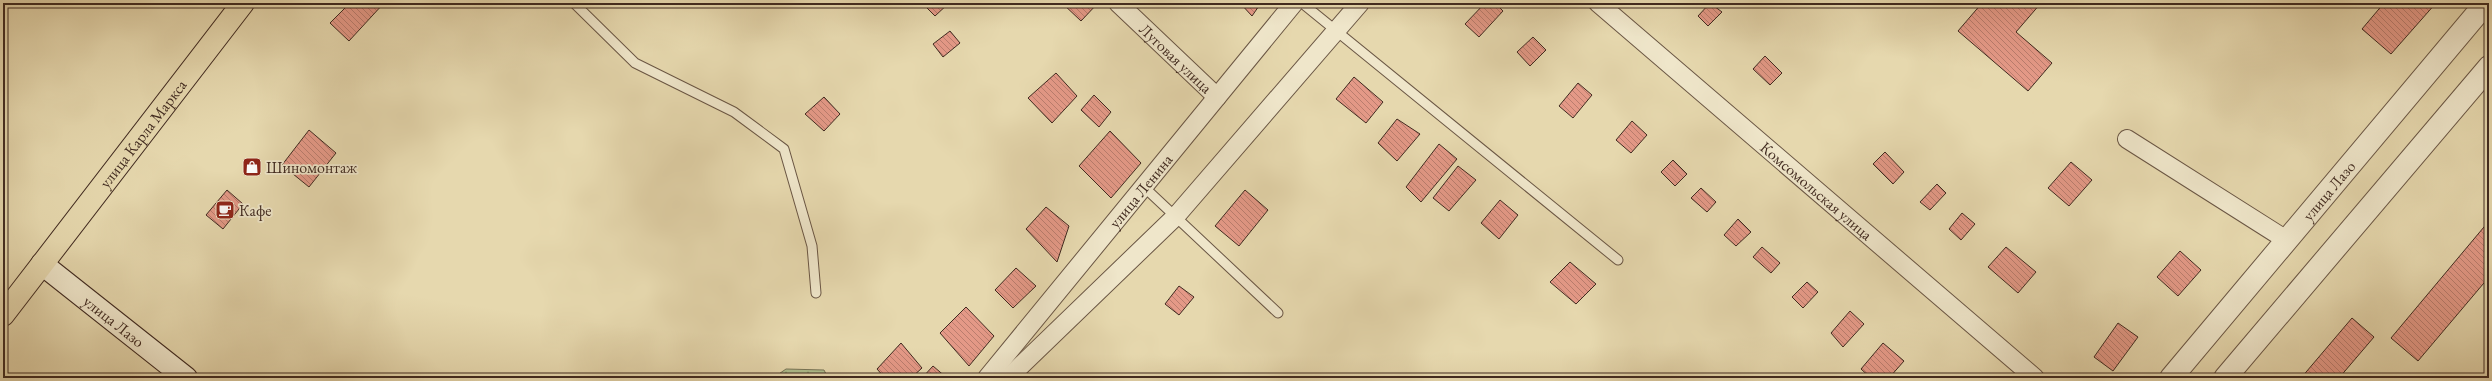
<svg xmlns="http://www.w3.org/2000/svg" width="2492" height="381" font-family="'EB Garamond',serif">
<style>
.forest{fill:url(#forest-firs);stroke:#787558}
.building{fill:url(#building-back-hatch);stroke:#402a20}
.lines{fill:none;stroke-linecap:round;stroke-linejoin:round}
.service-casing{stroke:#6a5644;stroke-width:11}
.minor-casing{stroke:#6a5644;stroke-width:20}
.tertiary-casing{stroke:#6a5644;stroke-width:24}
.secondary-casing{stroke:#402a20;stroke-width:24}
.trunk-casing{stroke:#402a20;stroke-width:24}
.service{stroke:#efe6ca;stroke-width:9}
.minor{stroke:#efe6ca;stroke-width:18}
.tertiary{stroke:#efe6ca;stroke-width:22}
.secondary{stroke:#efe6ca;stroke-width:22}
.trunk{stroke:#e6d8ae;stroke-width:22}
.labels{text-anchor:middle;dominant-baseline:central;stroke-width:3.5;stroke-linejoin:round;paint-order:stroke}
.street-label{font-size:16px;fill:#402a20;stroke:#efe6ca}
.poi-label{font-size:16px;fill:#402a20;stroke:#efe6ca;text-anchor:start}
</style>
<defs>
<pattern id="forest-firs" width="22" height="20" patternUnits="userSpaceOnUse"><rect width="22" height="20" fill="#afc08f"/><path d="M5 1l3.5 6h-7zM16 11l3.5 6h-7z" fill="#909c74"/></pattern>
<pattern id="building-back-hatch" width="6" height="6" patternUnits="userSpaceOnUse"><rect width="6" height="6" fill="#e49987"/><path d="M-1 5l2 2M0 0l6 6M5-1l2 2" fill="none" stroke="#ba7d6e"/></pattern>
</defs>
<rect width="100%" height="100%" fill="#e6d8ae"/>
<filter id="stains"><feTurbulence type="fractalNoise" baseFrequency=".005" numOctaves="4"/><feColorMatrix values="0 0 0 0 .2 0 0 0 0 .09 0 0 0 0 .02 0 0 0 .5 -.17"/></filter>
<radialGradient id="worn" r=".72"><stop offset=".6" stop-color="#630" stop-opacity="0"/><stop offset="1" stop-color="#630" stop-opacity=".3"/></radialGradient>
<path class="forest" d="M 786,369 L 824,370 L 828,378 L 773,378 Z"/>
<g class="building">
<path d="M 350,3 L 384,3 L 349,41 L 330,23 Z"/>
<path d="M 922,3 L 949,3 L 935,16 Z"/>
<path d="M 1062,3 L 1098,3 L 1081,21 Z"/>
<path d="M 1240,3 L 1261,3 L 1252,16 Z"/>
<path d="M 1485,3 L 1495,3 L 1503,11 L 1479,37 L 1465,24 Z"/>
<path d="M 1710,3 L 1722,12 L 1708,26 L 1698,16 Z"/>
<path d="M 1982,3 L 2041,3 L 2016,32 L 2052,63 L 2028,91 L 1958,31 Z"/>
<path d="M 2384,3 L 2436,3 L 2391,54 L 2362,29 Z"/>
<path d="M 950,31 L 960,43 L 943,57 L 933,44 Z"/>
<path d="M 1533,37 L 1546,50 L 1530,66 L 1517,52 Z"/>
<path d="M 1765,56 L 1782,73 L 1770,85 L 1753,69 Z"/>
<path d="M 1056,73 L 1077,96 L 1052,123 L 1028,98 Z"/>
<path d="M 1354,77 L 1383,102 L 1366,123 L 1336,99 Z"/>
<path d="M 1578,83 L 1592,95 L 1573,118 L 1559,106 Z"/>
<path d="M 1094,95 L 1111,112 L 1099,127 L 1081,110 Z"/>
<path d="M 824,97 L 840,114 L 824,131 L 805,114 Z"/>
<path d="M 1397,119 L 1420,134 L 1397,161 L 1378,143 Z"/>
<path d="M 1632,121 L 1647,135 L 1631,153 L 1616,140 Z"/>
<path d="M 309,130 L 336,153 L 309,187 L 282,165 Z"/>
<path d="M 1110,131 L 1141,163 L 1111,198 L 1079,166 Z"/>
<path d="M 1439,144 L 1457,159 L 1421,202 L 1406,187 Z"/>
<path d="M 1885,152 L 1904,172 L 1893,184 L 1873,164 Z"/>
<path d="M 1673,160 L 1687,174 L 1675,186 L 1661,172 Z"/>
<path d="M 2071,162 L 2092,180 L 2069,206 L 2048,188 Z"/>
<path d="M 1458,166 L 1476,180 L 1449,211 L 1433,198 Z"/>
<path d="M 1937,184 L 1946,193 L 1930,210 L 1920,202 Z"/>
<path d="M 1701,188 L 1716,202 L 1707,212 L 1691,198 Z"/>
<path d="M 227,190 L 243,204 L 223,229 L 206,215 Z"/>
<path d="M 1245,190 L 1268,210 L 1239,246 L 1215,226 Z"/>
<path d="M 1500,200 L 1518,215 L 1499,239 L 1481,223 Z"/>
<path d="M 1046,207 L 1069,226 L 1057,262 L 1026,229 Z"/>
<path d="M 1962,213 L 1975,224 L 1961,240 L 1949,229 Z"/>
<path d="M 1738,219 L 1751,232 L 1736,246 L 1724,235 Z"/>
<path d="M 2489,221 L 2489,277 L 2418,361 L 2391,338 Z"/>
<path d="M 1762,247 L 1780,263 L 1771,273 L 1753,257 Z"/>
<path d="M 2006,247 L 2036,272 L 2018,293 L 1988,267 Z"/>
<path d="M 2180,251 L 2201,270 L 2178,296 L 2157,277 Z"/>
<path d="M 1570,262 L 1596,284 L 1576,304 L 1550,282 Z"/>
<path d="M 1016,268 L 1036,286 L 1013,308 L 995,290 Z"/>
<path d="M 1807,282 L 1818,292 L 1803,308 L 1792,297 Z"/>
<path d="M 1179,286 L 1194,297 L 1179,315 L 1165,304 Z"/>
<path d="M 966,307 L 994,336 L 969,366 L 940,333 Z"/>
<path d="M 1850,311 L 1864,324 L 1843,347 L 1831,333 Z"/>
<path d="M 2352,318 L 2374,337 L 2339,378 L 2301,378 Z"/>
<path d="M 2118,323 L 2138,337 L 2113,371 L 2094,357 Z"/>
<path d="M 901,343 L 922,368 L 911,378 L 885,378 L 877,369 Z"/>
<path d="M 1883,343 L 1904,361 L 1889,378 L 1871,378 L 1861,369 Z"/>
<path d="M 933,366 L 947,378 L 922,378 Z"/>
</g>
<g class="lines">
<defs>
<g id="service">
<path d="M 574,3 L 635,63 L 734,112 L 784,149 L 812,246 L 816,293"/>
<path d="M 1302,3 L 1618,260"/>
<path d="M 1144,187 L 1278,313"/>
</g>
<g id="minor">
<path id="s1" d="M 1118,3 L 1217,97"/>
<path id="s2" d="M 1598,3 L 2035,378"/>
<path d="M 2127,139 L 2288,241"/>
<path id="s3" d="M 987,378 L 1294,3"/>
<path d="M 1008,378 L 1176,216 L 1360,3"/>
</g>
<g id="tertiary">
<path id="s4" d="M 2171,378 L 2486,3"/>
<path d="M 2225,378 L 2489,67"/>
</g>
<g id="secondary">
<path id="s5" d="M 42,264 L 186,378"/>
</g>
<g id="trunk">
<path id="s6" d="M 3,315 L 243,3"/>
</g>
</defs>
<use href="#service" class="service-casing"/>
<use href="#minor" class="minor-casing"/>
<use href="#tertiary" class="tertiary-casing"/>
<use href="#secondary" class="secondary-casing"/>
<use href="#trunk" class="trunk-casing"/>
<use href="#service" class="service"/>
<use href="#minor" class="minor"/>
<use href="#tertiary" class="tertiary"/>
<use href="#secondary" class="secondary"/>
<use href="#trunk" class="trunk"/>
</g>
<defs>
<symbol id="shop-square" viewBox="-11 -11 22 22"><rect x="-9" y="-9" width="18" height="18" rx="4" fill="#8f2418" stroke="#efe6ca"/><path d="M-5-2.5h2.3a2.7 3.5 0 0 1 5.4 0H5L5.5 6h-11ZM-1.5-2.5h3a1.5 2.3 0 0 0-3 0Z" fill="#fff"/></symbol>
<symbol id="cafe-square" viewBox="-11 -11 22 22"><rect x="-9" y="-9" width="18" height="18" rx="4" fill="#8f2418" stroke="#efe6ca"/><path d="M-5.5-4.5H6V0H3Q3 3.5 0 3.5H-2.5Q-5.5 3.5-5.5 0ZM3-3.2v2h1.7v-2ZM-6 4.5H4V6H-6Z" fill="#fff"/></symbol>
</defs>
<g fill-rule="evenodd">
<use href="#shop-square" x="241" y="156" width="22" height="22"/>
<use href="#cafe-square" x="214" y="199" width="22" height="22"/>
</g>
<g class="labels">
<g class="street-label">
<text stroke="none"><textPath href="#s1" startOffset="80">Луговая улица</textPath></text>
<text stroke="none"><textPath href="#s6" startOffset="229">улица Карла Маркса</textPath></text>
<text stroke="none"><textPath href="#s3" startOffset="242">улица Ленина</textPath></text>
<text stroke="none"><textPath href="#s2" startOffset="288">Комсомольская улица</textPath></text>
<text stroke="none"><textPath href="#s4" startOffset="245">улица Лазо</textPath></text>
<text stroke="none"><textPath href="#s5" startOffset="92">улица Лазо</textPath></text>
</g>
<g class="poi-label">
<text x="266" y="167">Шиномонтаж</text>
<text x="239" y="210">Кафе</text>
</g>
</g>
<rect width="2492" height="381" fill="none" stroke="#e6d8ae" stroke-width="16"/>
<rect x="4" y="4" width="2484" height="373" fill="none" stroke="#402a20" stroke-width="2"/>
<rect x="8" y="8" width="2476" height="365" fill="none" stroke="#402a20"/>
<rect width="100%" height="100%" filter="url(#stains)"/>
<rect width="100%" height="100%" fill="url(#worn)"/>
</svg>
